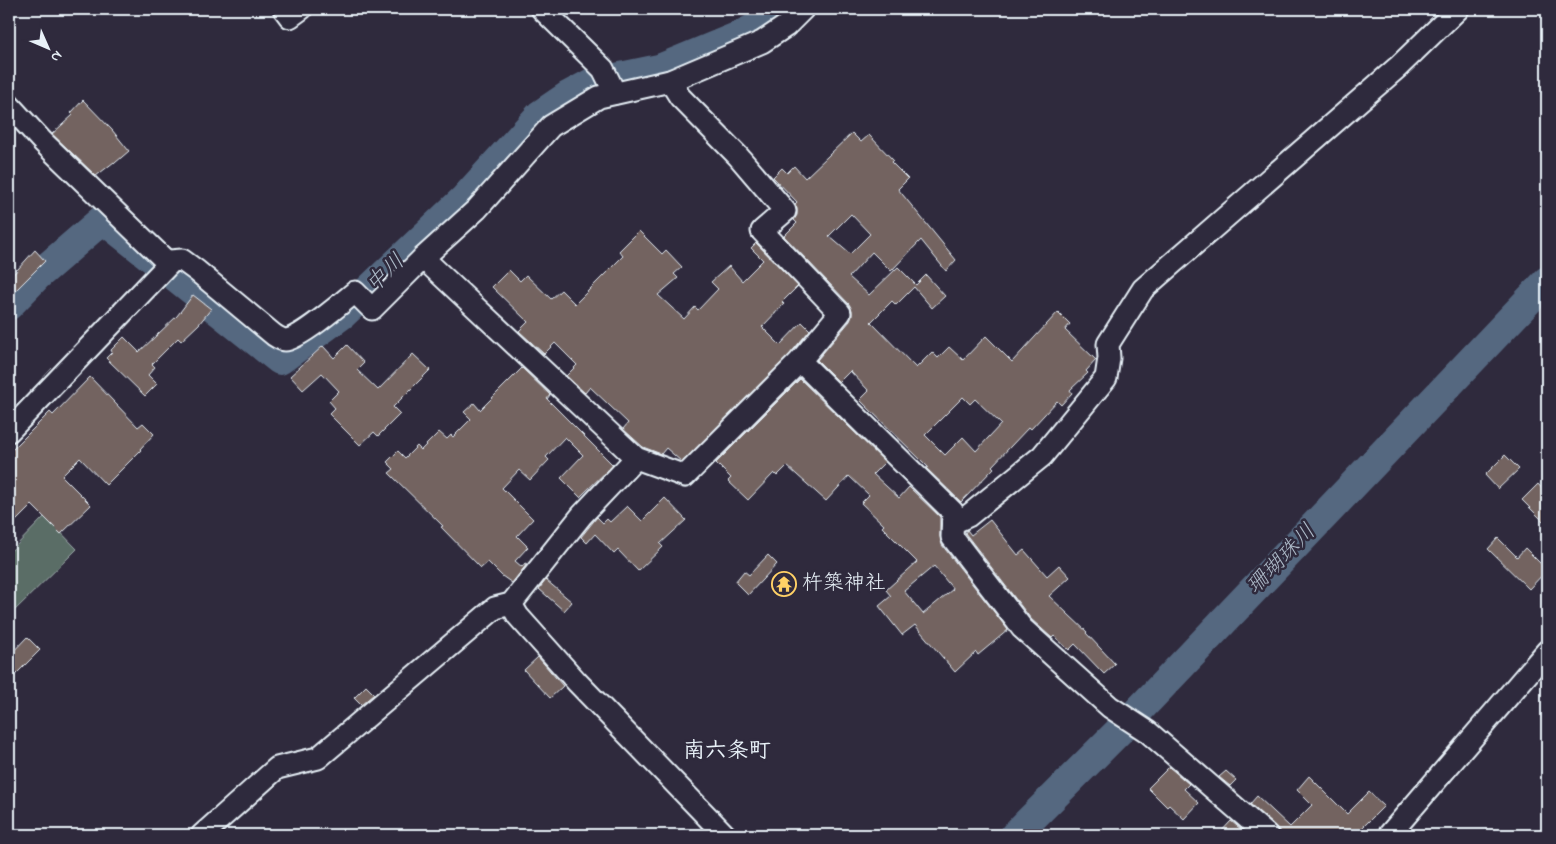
<svg xmlns="http://www.w3.org/2000/svg" width="1556" height="844" font-family="'Indie Flower','Klee One',sans-serif">
<style>
.green{fill:#5a6d66;stroke:#a1afaf}
.lines{fill:none;stroke-linecap:round;stroke-linejoin:round}
.river{stroke:#556880;stroke-width:30}
.building{fill:#736360;stroke:#e8f1f8;fill-rule:evenodd}
.minor-casing{stroke:#e8f1f8;stroke-width:25}
.minor{stroke:#2f2a3d;stroke-width:21}
.labels{text-anchor:middle;dominant-baseline:central;stroke-width:5;stroke-linejoin:round;paint-order:stroke}
.poi-label{font-size:21px;fill:#e8f1f8;stroke:#2f2a3d;text-anchor:start}
.water-label{font-size:22px;font-style:italic;fill:#adbac8;stroke:#2f2a3d}
.neighbourhood-label{font-size:22px;font-weight:bold;fill:#e8f1f8;stroke:#2f2a3d}
</style>
<rect width="100%" height="100%" fill="#2f2a3d"/>
<filter id="ink" filterUnits="userSpaceOnUse"><feTurbulence type="fractalNoise" baseFrequency=".02" numOctaves="2"/><feDisplacementMap in="SourceGraphic" scale="10" xChannelSelector="R" yChannelSelector="G"/><feConvolveMatrix kernelMatrix="1 2 1 2 8 2 1 2 1" color-interpolation-filters="sRGB"/></filter>
<g filter="url(#ink)">
<path class="green" d="M 45,516 L 77,549 L 9,616 L 9,553 Z"/>
<g class="lines">
<g class="river">
<path d="M 9,305 L 36,277 L 103,219 L 280,360 L 343,314 L 465,198 L 540,115 L 568,96 L 592,83 L 659,69 L 739,36 L 770,20 L 785,9"/>
<path d="M 1015,835 L 1120,730 L 1547,281"/>
</g>
</g>
<g class="building">
<path d="M 83,100 L 112,130 L 129,151 L 115,163 L 114,162 L 96,176 L 52,134 L 73,115 L 71,113 Z"/>
<path d="M 852,133 L 861,142 L 869,135 L 893,160 L 891,162 L 908,179 L 898,189 L 956,260 L 946,271 L 921,240 L 891,271 L 872,252 L 849,277 L 869,295 L 898,267 L 916,285 L 926,275 L 945,296 L 932,308 L 914,287 L 896,305 L 892,301 L 871,322 L 916,368 L 932,352 L 938,358 L 949,347 L 963,360 L 986,336 L 1012,362 L 1058,312 L 1070,324 L 1065,330 L 1096,360 L 1086,371 L 1088,373 L 1070,390 L 1072,393 L 1061,405 L 1057,401 L 1031,429 L 1029,427 L 992,466 L 994,468 L 961,502 L 926,468 L 928,467 L 860,400 L 869,391 L 850,371 L 839,382 L 817,360 L 850,321 L 852,316 L 852,310 L 849,304 L 784,236 L 797,223 L 794,220 L 797,215 L 797,209 L 795,204 L 797,202 L 773,177 L 782,168 L 787,173 L 794,166 L 805,178 ZM 851,214 L 870,234 L 850,254 L 829,236 ZM 963,397 L 970,404 L 975,399 L 1001,424 L 976,451 L 963,437 L 945,455 L 925,435 Z"/>
<path d="M 639,231 L 662,254 L 666,250 L 682,267 L 674,274 L 678,278 L 658,295 L 684,319 L 695,307 L 698,310 L 718,289 L 711,282 L 729,266 L 742,281 L 763,260 L 751,248 L 756,243 L 798,286 L 782,302 L 784,304 L 762,327 L 780,345 L 802,322 L 810,330 L 791,353 L 682,462 L 666,448 L 661,454 L 643,447 L 623,429 L 628,423 L 590,387 L 585,393 L 566,376 L 577,365 L 555,343 L 544,354 L 519,331 L 528,322 L 492,287 L 509,270 L 520,281 L 526,275 L 551,299 L 561,290 L 575,304 L 623,256 L 619,251 Z"/>
<path d="M 35,250 L 45,261 L 9,297 L 9,279 Z"/>
<path d="M 193,295 L 211,309 L 199,324 L 181,341 L 178,338 L 152,364 L 155,367 L 148,375 L 157,384 L 145,396 L 106,358 L 112,352 L 111,350 L 124,337 L 139,352 L 177,316 Z"/>
<path d="M 347,345 L 364,363 L 357,370 L 378,390 L 413,354 L 430,370 L 393,407 L 400,414 L 378,436 L 374,432 L 360,445 L 329,414 L 335,408 L 329,401 L 339,391 L 322,373 L 303,390 L 290,376 L 323,346 L 334,358 Z"/>
<path d="M 522,368 L 550,395 L 547,399 L 613,465 L 580,497 L 561,478 L 583,455 L 565,437 L 546,457 L 549,460 L 530,480 L 519,470 L 502,488 L 533,519 L 517,536 L 528,547 L 515,561 L 522,567 L 525,563 L 527,564 L 512,583 L 502,576 L 488,562 L 481,568 L 441,527 L 443,526 L 389,473 L 394,469 L 387,462 L 398,451 L 405,458 L 417,446 L 421,450 L 439,432 L 447,439 L 451,435 L 453,437 L 471,419 L 464,412 L 474,403 L 480,410 Z"/>
<path d="M 90,377 L 138,427 L 143,423 L 154,434 L 140,449 L 141,450 L 106,485 L 80,458 L 62,476 L 91,505 L 61,534 L 32,505 L 16,521 L 9,514 L 9,453 L 50,412 L 53,415 Z"/>
<path d="M 800,379 L 885,462 L 873,474 L 899,498 L 909,487 L 940,517 L 940,536 L 942,545 L 1008,630 L 978,655 L 976,652 L 955,672 L 915,625 L 902,635 L 879,606 L 891,596 L 886,590 L 917,562 L 882,527 L 884,525 L 861,503 L 869,495 L 849,476 L 826,501 L 787,466 L 777,476 L 774,473 L 748,500 L 728,481 L 731,478 L 716,463 ZM 934,566 L 953,589 L 923,614 L 904,591 Z"/>
<path d="M 1505,455 L 1519,469 L 1498,489 L 1485,475 Z"/>
<path d="M 1538,484 L 1547,494 L 1547,525 L 1522,500 Z"/>
<path d="M 665,498 L 686,520 L 660,544 L 663,547 L 638,571 L 618,550 L 614,554 L 595,534 L 587,543 L 581,537 L 597,517 L 603,523 L 607,519 L 610,522 L 627,506 L 642,521 Z"/>
<path d="M 990,520 L 1018,555 L 1024,550 L 1047,576 L 1059,565 L 1070,577 L 1049,596 L 1087,632 L 1086,633 L 1115,664 L 1104,674 L 1075,644 L 1069,650 L 1054,636 L 1052,638 L 1031,619 L 965,533 L 967,530 L 971,535 Z"/>
<path d="M 1498,538 L 1517,557 L 1525,548 L 1547,570 L 1529,589 L 1488,549 Z"/>
<path d="M 768,555 L 777,564 L 748,595 L 735,582 L 744,571 L 749,575 Z"/>
<path d="M 546,580 L 572,602 L 564,611 L 539,589 Z"/>
<path d="M 27,637 L 40,650 L 9,681 L 9,656 Z"/>
<path d="M 538,657 L 563,686 L 550,698 L 524,670 Z"/>
<path d="M 366,686 L 374,694 L 361,705 L 354,698 Z"/>
<path d="M 1169,767 L 1189,784 L 1184,789 L 1199,803 L 1184,819 L 1169,805 L 1167,807 L 1148,788 Z"/>
<path d="M 1226,771 L 1236,780 L 1230,786 L 1219,777 Z"/>
<path d="M 1309,776 L 1347,814 L 1369,792 L 1384,806 L 1362,828 L 1370,835 L 1279,835 L 1279,830 L 1275,826 L 1250,804 L 1257,796 L 1290,827 L 1312,805 L 1297,790 Z"/>
<path d="M 1231,821 L 1248,835 L 1218,835 Z"/>
</g>
<g class="lines">
<defs>
<g id="minor">
<path d="M 284,9 L 290,17 L 301,9"/>
<path d="M 542,9 L 603,69 L 615,93"/>
<path d="M 9,105 L 43,142 L 169,264"/>
<path d="M 423,258 L 636,458 L 685,476 L 800,361 L 840,313 L 762,231 L 785,211 L 738,156 L 680,97 L 670,81"/>
<path d="M 800,361 L 953,512 L 952,537 L 1022,628 L 1110,707 L 1148,732 L 1267,835"/>
<path d="M 9,431 L 169,264 L 170,261 L 182,260 L 197,271 L 274,335 C 277,337 282,340 285,340 C 298,340 343,302 355,292 L 372,309 L 423,258 L 477,209 L 551,126 L 599,97 L 670,81 L 762,42 L 786,26 L 803,9"/>
<path d="M 953,523 L 968,516 L 1042,456 L 1106,378 L 1109,358 L 1108,344 L 1143,289 L 1398,67 L 1458,9"/>
<path d="M 511,604 L 518,616 L 577,682 L 725,835"/>
<path d="M 202,835 L 277,768 L 318,758 L 495,608 L 511,604 L 582,515 L 636,458"/>
<path d="M 1389,835 L 1547,651"/>
</g>
</defs>
<use href="#minor" class="minor-casing"/>
<use href="#minor" class="minor"/>
</g>
</g>
<defs>
<symbol id="temple-ring" viewBox="-11 -11 22 22"><circle r="9.5" fill="#2f2a3d" stroke="#ffd166" stroke-width="1.5"/><path d="M0-6L5-2H3V0L6.5 2.5H4V6H1.5V3h-3V6H-4V2.5H-6.5L-3 0V-2H-5Z" fill="#ffd166"/></symbol>
</defs>
<g fill-rule="evenodd">
<use href="#temple-ring" x="770" y="570" width="28" height="28"/>
</g>
<g class="labels">
<g class="poi-label">
<text x="802" y="584">杵築神社</text>
</g>
<g class="water-label">
<text transform="translate(386 274) rotate(-44)">中川</text>
<text transform="translate(1282 560) rotate(-46)">珊瑚珠川</text>
</g>
<g class="neighbourhood-label">
<text x="727" y="752">南六条町</text>
</g>
</g>
<rect width="1556" height="844" fill="none" stroke="#2f2a3d" stroke-width="30"/>
<rect x="15" y="15" width="1526" height="814" fill="none" stroke="#e8f1f8" stroke-width="2" filter="url(#ink)"/>
<g transform="translate(48 48) rotate(135)" stroke="#2f2a3d" stroke-width="4" paint-order="stroke">
<path d="M0-4L9 19L0 12L-9 19Z" fill="#e8f1f8"/>
<text y="-8" font-size="14" font-weight="bold" text-anchor="middle" fill="#e8f1f8">N</text>
</g>
</svg>
